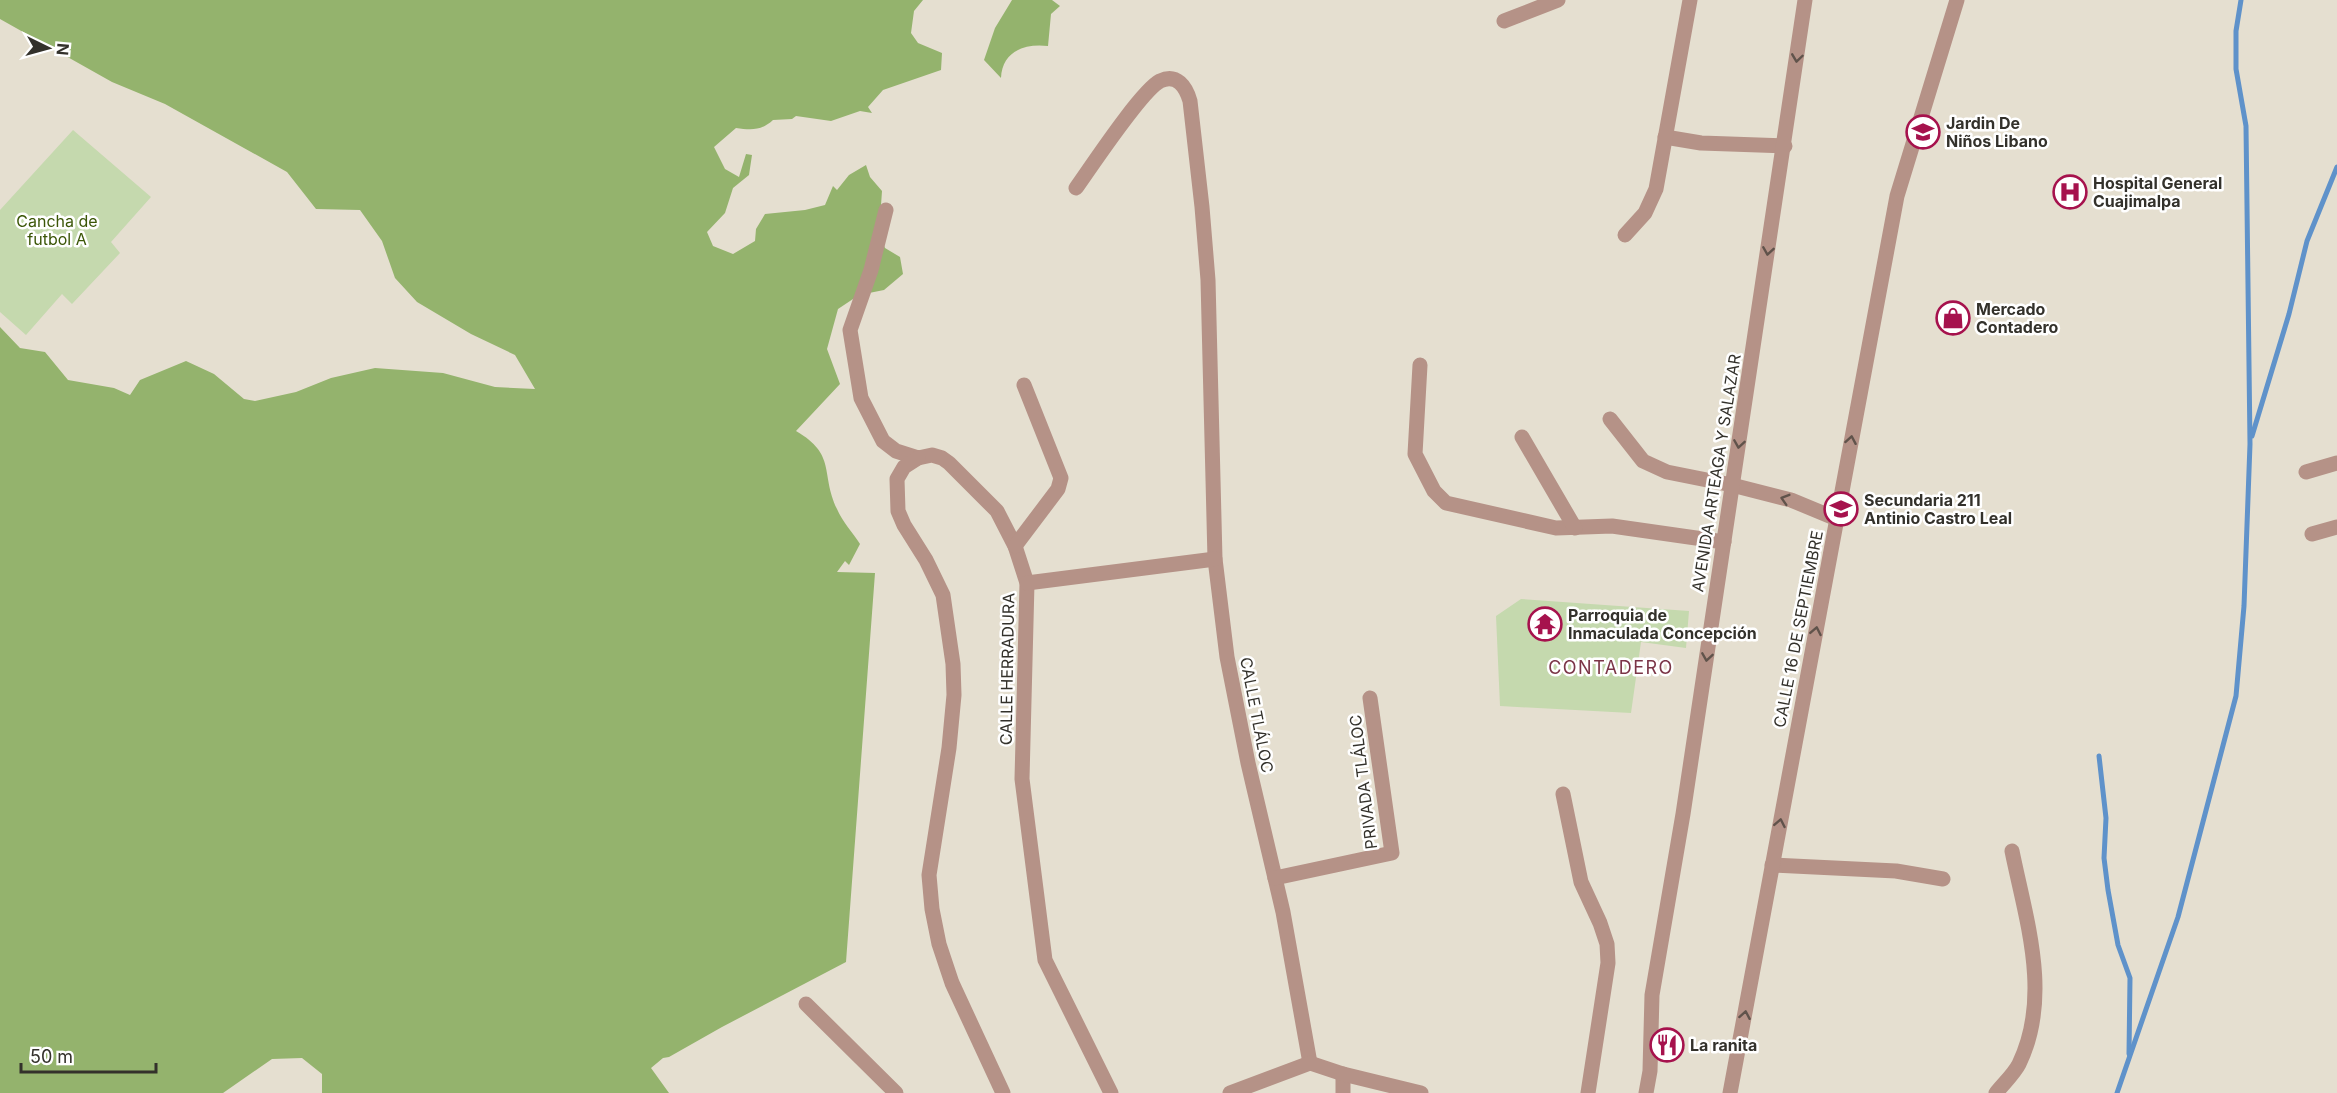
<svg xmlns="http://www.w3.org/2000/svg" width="2337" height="1093" font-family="Inter,sans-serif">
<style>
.green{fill:#c5d9ae}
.forest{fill:#94b36d}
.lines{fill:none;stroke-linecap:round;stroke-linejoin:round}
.stream{stroke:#5f92ca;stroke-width:5}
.minor{stroke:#b59287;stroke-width:15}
.oneway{stroke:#60534b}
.labels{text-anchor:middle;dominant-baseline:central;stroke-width:5;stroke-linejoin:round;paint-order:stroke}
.poi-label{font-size:16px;font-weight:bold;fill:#33312b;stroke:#fff;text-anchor:start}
.park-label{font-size:16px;fill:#3b5607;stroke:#fff}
.street-label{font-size:16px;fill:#33312b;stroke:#fff}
.neighbourhood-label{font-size:18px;letter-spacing:1.5px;fill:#7b3547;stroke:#fff}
</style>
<rect width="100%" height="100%" fill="#e5dfd0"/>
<g class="green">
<path d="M 73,130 L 151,197 L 111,242 L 120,253 L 72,304 L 62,294 L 26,335 L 0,312 L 0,210 Z"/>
<path d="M 1521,599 L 1689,611 L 1686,648 L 1641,642 L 1631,713 L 1500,706 L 1496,616 Z"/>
</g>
<g class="forest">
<path d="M 0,0 L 923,0 L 914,11 L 911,33 L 918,43 L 942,53 L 941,70 L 883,90 L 868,107 L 872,113 L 860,111 L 831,121 L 796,116 L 792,119 L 773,120 C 761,131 751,130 736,128 L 714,147 L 725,169 L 739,177 L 746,154 L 752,155 L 749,175 L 733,188 L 725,213 L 707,232 L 713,246 L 733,254 L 755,241 L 756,229 L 765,214 L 805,210 L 825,205 L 833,186 L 837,190 L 849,175 L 866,165 L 870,177 L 882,191 L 879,234 L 885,248 L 900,257 L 903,274 L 884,290 L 859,295 L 838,309 L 827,349 L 840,384 L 796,431 C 837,455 820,473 837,509 C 842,521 853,533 860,544 L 849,565 L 845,561 L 837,572 L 875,573 L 846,962 L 722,1027 L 669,1057 L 663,1058 L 651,1068 L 669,1093 L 322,1093 L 322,1074 L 302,1058 L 272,1059 L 223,1093 L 0,1093 L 0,327 L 20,348 L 45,352 L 68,380 L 114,388 L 130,395 L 140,380 L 186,361 L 214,374 L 244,399 L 255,401 L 296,392 L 331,378 L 375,368 L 443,373 L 495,387 L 535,389 L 515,355 L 471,334 L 417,302 L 395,278 L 382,241 L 360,210 L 316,209 L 287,172 L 165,104 L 112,82 L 0,19 Z"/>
<path d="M 1012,0 L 1052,0 L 1060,6 L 1051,14 L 1048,46 C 1024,43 1002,52 1001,78 L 984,60 L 995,28 Z"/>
</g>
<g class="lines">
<g class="stream">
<path d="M 2252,436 L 2289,314 L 2307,241 L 2337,167"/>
<path d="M 2099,756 L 2106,818 L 2104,858 L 2108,890 L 2118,945 L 2130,978 L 2129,1054"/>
<path d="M 2117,1093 L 2178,917 L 2236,696 L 2244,606 L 2250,444 L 2246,126 L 2236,69 L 2236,31 L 2241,0"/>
</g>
<g class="minor">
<path d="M 1504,21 L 1558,0"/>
<path d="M 1665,137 L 1701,143 L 1785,146"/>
<path d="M 1076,188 C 1091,167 1141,91 1160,81 C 1177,73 1186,87 1190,101 L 1202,207 L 1208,280 L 1215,559 L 1227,657 L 1248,763 L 1283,912 L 1310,1063"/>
<path d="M 886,210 L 871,270 L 850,330 L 861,398 L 883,441 L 896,451 L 918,458 L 932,455 L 942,458 L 949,463 L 997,511 L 1015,546 L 1027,583 L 1022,779 L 1045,960 L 1111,1093"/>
<path d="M 1625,235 L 1645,213 L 1656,189 L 1690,0"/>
<path d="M 1420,365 L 1415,454 L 1434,491 L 1446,503 L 1556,528 L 1612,526 L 1724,542"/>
<path d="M 1610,419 L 1643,461 L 1667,472 L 1732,485 L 1791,500 L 1837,519"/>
<path d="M 1522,437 L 1575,528"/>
<path d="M 918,458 L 904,467 L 897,479 L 898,511 L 904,525 L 926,560 L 943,595 L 953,664 L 954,695 L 949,748 L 929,875 L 932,909 L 939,944 L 952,983 L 1003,1093"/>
<path d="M 2306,472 L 2337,463"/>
<path d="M 2312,534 L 2337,527"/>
<path d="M 1015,546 L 1058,489 L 1061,478 L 1024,385"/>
<path d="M 1027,583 L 1215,559"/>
<path d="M 1563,794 L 1581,882 L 1600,923 L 1607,944 L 1608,963 L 1588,1093"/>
<path d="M 1772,865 L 1896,871 L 1943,879"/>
<path d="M 1275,878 L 1392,853 L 1370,698"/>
<path d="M 806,1004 L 896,1093"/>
<path d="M 1343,1074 L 1343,1093"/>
<path d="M 1230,1093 L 1310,1063 L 1343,1074 L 1421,1093"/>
<path d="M 1646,1093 L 1650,1071 L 1652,995 L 1683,814 L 1805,0"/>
<path d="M 1730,1093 L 1897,196 L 1957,0"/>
<path d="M 1996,1093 C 2003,1084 2014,1074 2019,1064 C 2052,996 2026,920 2012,851"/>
</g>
</g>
<defs><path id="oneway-chevron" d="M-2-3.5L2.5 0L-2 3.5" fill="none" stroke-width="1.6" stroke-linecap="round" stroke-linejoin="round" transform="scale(1.5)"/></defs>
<g class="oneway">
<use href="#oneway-chevron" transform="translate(1797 58) rotate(98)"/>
<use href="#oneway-chevron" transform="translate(1768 251) rotate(99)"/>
<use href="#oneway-chevron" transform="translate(1851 440) rotate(-80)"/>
<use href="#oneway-chevron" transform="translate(1739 444) rotate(99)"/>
<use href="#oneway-chevron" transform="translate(1785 499) rotate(-163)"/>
<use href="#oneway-chevron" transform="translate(1816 631) rotate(-79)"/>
<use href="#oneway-chevron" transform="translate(1707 657) rotate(99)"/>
<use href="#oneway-chevron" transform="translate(1780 823) rotate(-79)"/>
<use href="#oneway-chevron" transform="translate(1745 1015) rotate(-80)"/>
</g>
<defs>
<symbol id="school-ring" viewBox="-11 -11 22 22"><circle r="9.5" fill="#fff" stroke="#a6124d" stroke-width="1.5"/><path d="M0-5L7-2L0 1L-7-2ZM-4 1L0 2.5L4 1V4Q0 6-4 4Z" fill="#a6124d"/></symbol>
<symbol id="hospital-ring" viewBox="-11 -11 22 22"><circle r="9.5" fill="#fff" stroke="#a6124d" stroke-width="1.5"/><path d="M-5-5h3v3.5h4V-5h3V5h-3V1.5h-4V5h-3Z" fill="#a6124d"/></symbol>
<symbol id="shop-ring" viewBox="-11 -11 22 22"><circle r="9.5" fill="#fff" stroke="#a6124d" stroke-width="1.5"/><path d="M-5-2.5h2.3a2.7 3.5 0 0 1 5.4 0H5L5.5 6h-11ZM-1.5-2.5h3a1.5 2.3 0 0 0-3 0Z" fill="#a6124d"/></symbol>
<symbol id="temple-ring" viewBox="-11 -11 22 22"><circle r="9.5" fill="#fff" stroke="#a6124d" stroke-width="1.5"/><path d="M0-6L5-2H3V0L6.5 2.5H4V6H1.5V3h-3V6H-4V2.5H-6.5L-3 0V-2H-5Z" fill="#a6124d"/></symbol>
<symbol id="restaurant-ring" viewBox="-11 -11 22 22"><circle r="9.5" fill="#fff" stroke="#a6124d" stroke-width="1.5"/><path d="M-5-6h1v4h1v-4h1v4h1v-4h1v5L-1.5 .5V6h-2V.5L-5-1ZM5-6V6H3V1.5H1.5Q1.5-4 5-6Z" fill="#a6124d"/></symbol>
</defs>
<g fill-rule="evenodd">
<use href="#school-ring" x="1904" y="113" width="38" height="38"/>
<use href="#hospital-ring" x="2051" y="173" width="38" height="38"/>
<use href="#shop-ring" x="1934" y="299" width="38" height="38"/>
<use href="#school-ring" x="1822" y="490" width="38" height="38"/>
<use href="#temple-ring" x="1526" y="605" width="38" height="38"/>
<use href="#restaurant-ring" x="1648" y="1026" width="38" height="38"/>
</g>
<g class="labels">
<g class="poi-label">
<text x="1946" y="123">Jardin De<tspan x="1946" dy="18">Niños Libano</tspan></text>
<text x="2093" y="183">Hospital General<tspan x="2093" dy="18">Cuajimalpa</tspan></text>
<text x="1976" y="309">Mercado<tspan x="1976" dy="18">Contadero</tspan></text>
<text x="1864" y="500">Secundaria 211<tspan x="1864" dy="18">Antinio Castro Leal</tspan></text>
<text x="1568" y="615">Parroquia de<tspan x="1568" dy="18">Inmaculada Concepción</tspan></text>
<text x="1690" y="1045">La ranita</text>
</g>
<g class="park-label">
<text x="57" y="221">Cancha de<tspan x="57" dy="18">futbol A</tspan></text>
</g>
<g class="street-label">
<text transform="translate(1716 473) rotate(-81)">AVENIDA ARTEAGA Y SALAZAR</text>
<text transform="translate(1798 629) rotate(-79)">CALLE 16 DE SEPTIEMBRE</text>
<text transform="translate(1007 669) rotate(-89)">CALLE HERRADURA</text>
<text transform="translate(1257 715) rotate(79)">CALLE TLÁLOC</text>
<text transform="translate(1363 782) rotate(-97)">PRIVADA TLÁLOC</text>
</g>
<g class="neighbourhood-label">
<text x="1611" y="667">CONTADERO</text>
</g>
</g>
<g transform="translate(48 48) rotate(95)" stroke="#ffffff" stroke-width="4.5" paint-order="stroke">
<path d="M0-4.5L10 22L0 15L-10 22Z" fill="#33312b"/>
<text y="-9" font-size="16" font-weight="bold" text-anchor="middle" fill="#33312b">N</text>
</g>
<path d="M21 1063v9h135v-9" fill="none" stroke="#33312b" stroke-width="3"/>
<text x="30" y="1063" font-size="18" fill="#33312b" stroke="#ffffff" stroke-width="4.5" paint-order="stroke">50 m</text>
</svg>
